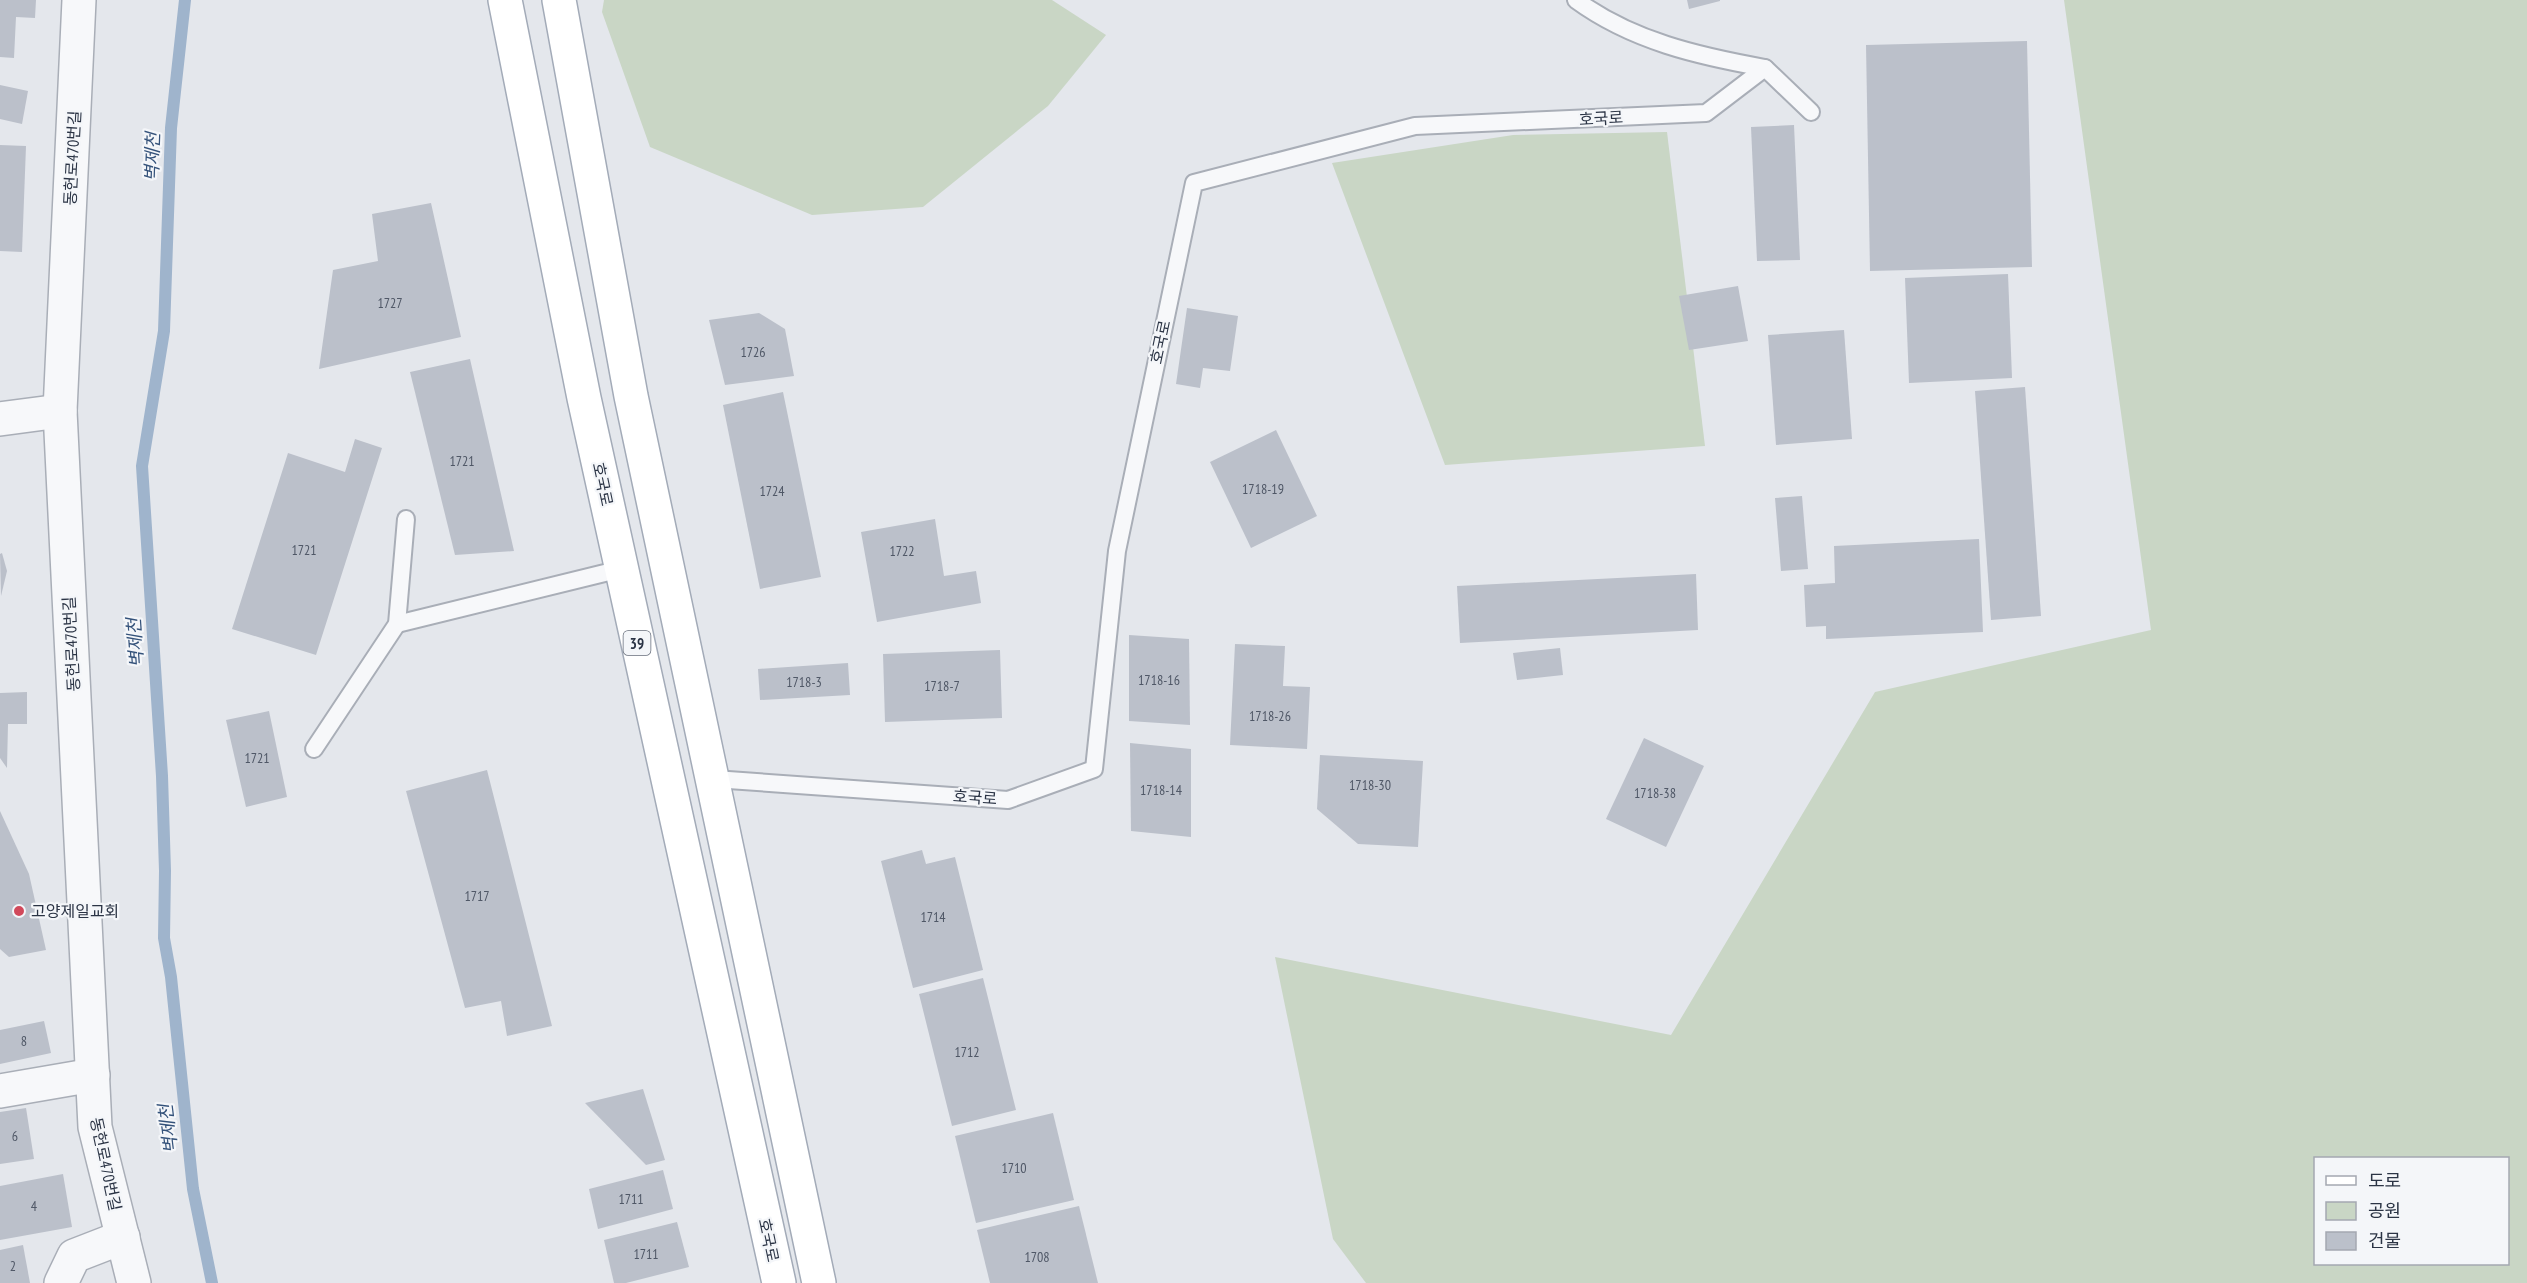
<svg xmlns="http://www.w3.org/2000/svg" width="2527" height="1283" font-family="'PT Sans Narrow','Noto Sans KR',sans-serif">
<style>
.green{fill:#c9d6c5;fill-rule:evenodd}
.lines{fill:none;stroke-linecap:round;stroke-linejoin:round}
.stream{stroke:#9fb4cc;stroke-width:12}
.building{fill:#bbc0ca}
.lane-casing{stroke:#a9aeb7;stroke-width:20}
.street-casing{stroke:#a9aeb7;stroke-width:36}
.primary-casing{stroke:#a3abb8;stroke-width:36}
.lane{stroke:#f7f8fa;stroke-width:16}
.street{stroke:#f7f8fa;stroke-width:33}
.primary{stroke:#fff;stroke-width:33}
.poi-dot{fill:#d1495b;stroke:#f4f6f9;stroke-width:2}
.labels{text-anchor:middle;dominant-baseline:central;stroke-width:4.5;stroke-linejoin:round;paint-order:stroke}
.number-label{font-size:14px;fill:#4f5766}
.shield{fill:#f4f6f9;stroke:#676e7b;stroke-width:1.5}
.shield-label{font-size:15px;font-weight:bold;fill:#2b3445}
.street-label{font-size:16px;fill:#2b3445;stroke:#f4f6f9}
.poi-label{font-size:16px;fill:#2b3445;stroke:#f4f6f9;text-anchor:start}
.water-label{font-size:18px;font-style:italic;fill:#34527a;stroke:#f4f6f9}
</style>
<rect width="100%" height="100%" fill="#e4e7ec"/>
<g class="green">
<path d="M 604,0 L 1052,0 L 1106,35 L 1048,106 L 923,207 L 812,215 L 650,147 L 602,12 Z"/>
<path d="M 2064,0 L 2527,0 L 2527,1283 L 1366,1283 L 1333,1239 L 1275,957 L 1671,1035 L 1875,692 L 2151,630 ZM 2316,1158 L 2508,1158 L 2508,1264 L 2316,1264 Z"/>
<path d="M 1667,132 L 1705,446 L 1445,465 L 1332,163 L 1513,135 Z"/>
</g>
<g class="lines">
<path class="stream" d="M 185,0 L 171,128 L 164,331 L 142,466 L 162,776 L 165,871 L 164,938 L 171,977 L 193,1189 L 212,1283"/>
</g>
<g class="building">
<path d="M 0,0 L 36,0 L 35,18 L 16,17 L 14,58 L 0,57 Z"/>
<path d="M 1687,0 L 1720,0 L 1720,1 L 1689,9 Z"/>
<path d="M 2027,41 L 2032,267 L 1870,271 L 1866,45 Z"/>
<path d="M 0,85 L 28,91 L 22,124 L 0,119 Z"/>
<path d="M 1794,125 L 1800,260 L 1757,261 L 1751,127 Z"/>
<path d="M 0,145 L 26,146 L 22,252 L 0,251 Z"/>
<path d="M 431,203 L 461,337 L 319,369 L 333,270 L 378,261 L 372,214 Z"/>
<path d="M 2008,274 L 2012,378 L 1909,383 L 1905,278 Z"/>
<path d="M 1738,286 L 1748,341 L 1689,350 L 1679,296 Z"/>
<path d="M 1187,308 L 1238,316 L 1230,371 L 1203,368 L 1200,388 L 1176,384 Z"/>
<path d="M 759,313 L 785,329 L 794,376 L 725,385 L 709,320 Z"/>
<path d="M 1844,330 L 1852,439 L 1776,445 L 1768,335 Z"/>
<path d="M 470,359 L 514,551 L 455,555 L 410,372 Z"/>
<path d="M 2025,387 L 2041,616 L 1991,620 L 1975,391 Z"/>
<path d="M 783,392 L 821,577 L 760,589 L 723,405 Z"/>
<path d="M 1276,430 L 1317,516 L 1251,548 L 1210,462 Z"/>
<path d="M 355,439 L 382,448 L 316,655 L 232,629 L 288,453 L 345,472 Z"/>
<path d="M 1802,496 L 1808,569 L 1781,571 L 1775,498 Z"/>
<path d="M 935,519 L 944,576 L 976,571 L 981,603 L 877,622 L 861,532 Z"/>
<path d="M 1979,539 L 1983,632 L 1826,639 L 1826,626 L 1806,627 L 1804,585 L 1835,583 L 1834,546 Z"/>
<path d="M 2,553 L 7,571 L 1,596 L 0,554 Z"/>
<path d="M 1696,574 L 1698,630 L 1460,643 L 1457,586 Z"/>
<path d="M 1129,635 L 1189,639 L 1190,725 L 1129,721 Z"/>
<path d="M 1235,644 L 1285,646 L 1283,686 L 1310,687 L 1307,749 L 1230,745 Z"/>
<path d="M 1560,648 L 1563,675 L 1517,680 L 1513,653 Z"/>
<path d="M 1000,650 L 1002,718 L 885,722 L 883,654 Z"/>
<path d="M 848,663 L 850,695 L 760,700 L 758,669 Z"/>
<path d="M 27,692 L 27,724 L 8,724 L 7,768 L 0,758 L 0,693 Z"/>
<path d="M 269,711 L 287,797 L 246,807 L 226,720 Z"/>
<path d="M 1644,738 L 1704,766 L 1666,847 L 1606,819 Z"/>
<path d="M 1130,743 L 1191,749 L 1191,837 L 1131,831 Z"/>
<path d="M 1320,755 L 1423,761 L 1418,847 L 1358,844 L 1317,809 Z"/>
<path d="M 487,770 L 552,1026 L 507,1036 L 501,1001 L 465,1008 L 406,791 Z"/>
<path d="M 0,811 L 29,874 L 46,950 L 9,957 L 0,949 Z"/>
<path d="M 922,850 L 926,864 L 955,857 L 983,970 L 913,988 L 881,861 Z"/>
<path d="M 983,978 L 1016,1110 L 952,1126 L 919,994 Z"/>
<path d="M 44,1021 L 51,1053 L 0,1064 L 0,1030 Z"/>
<path d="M 643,1089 L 665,1160 L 646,1165 L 585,1103 Z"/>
<path d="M 26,1108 L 34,1159 L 0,1164 L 0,1112 Z"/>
<path d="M 1053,1113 L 1074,1200 L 976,1223 L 955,1136 Z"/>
<path d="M 663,1170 L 673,1209 L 598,1229 L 589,1189 Z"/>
<path d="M 63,1174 L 72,1227 L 0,1240 L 0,1186 Z"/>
<path d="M 1079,1206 L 1098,1283 L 990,1283 L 977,1230 Z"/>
<path d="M 677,1222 L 689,1267 L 626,1283 L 614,1283 L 604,1240 Z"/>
<path d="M 23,1245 L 30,1283 L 0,1283 L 0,1250 Z"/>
</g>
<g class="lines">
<defs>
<g id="lane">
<path d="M 1576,0 C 1632,41 1698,56 1765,68"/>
<path d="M 397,624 L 621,569"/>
<path d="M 314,749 L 397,624 L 406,519"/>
<path d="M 714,779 L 1008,800 L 1094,769 L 1117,551 L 1194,183 L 1415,126 L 1706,113 L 1765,68 L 1811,112"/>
</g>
<g id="street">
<path d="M 79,0 L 60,411 L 95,1127 L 134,1283"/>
<path d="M 0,419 L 60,411"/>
<path d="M 0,1091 L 93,1075"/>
<path d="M 61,1283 L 74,1256 L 123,1237"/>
</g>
<g id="primary">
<path d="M 505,0 L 584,398 L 779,1283"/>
<path d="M 559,0 L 631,396 L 819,1283"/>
</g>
</defs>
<use href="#lane" class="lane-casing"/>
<use href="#street" class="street-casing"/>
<use href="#primary" class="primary-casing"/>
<use href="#lane" class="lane"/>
<use href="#street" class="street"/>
<use href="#primary" class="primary"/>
</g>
<circle class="poi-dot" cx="19" cy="911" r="6"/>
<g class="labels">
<g class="number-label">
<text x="390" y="303">1727</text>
<text x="753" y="352">1726</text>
<text x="462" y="461">1721</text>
<text x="1263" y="489">1718-19</text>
<text x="772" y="491">1724</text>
<text x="304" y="550">1721</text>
<text x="902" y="551">1722</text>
<text x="1159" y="680">1718-16</text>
<text x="804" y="682">1718-3</text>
<text x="942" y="686">1718-7</text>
<text x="1270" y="716">1718-26</text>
<text x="257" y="758">1721</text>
<text x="1370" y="785">1718-30</text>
<text x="1161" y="790">1718-14</text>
<text x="1655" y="793">1718-38</text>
<text x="477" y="896">1717</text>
<text x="933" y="917">1714</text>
<text x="24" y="1041">8</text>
<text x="967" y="1052">1712</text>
<text x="15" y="1136">6</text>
<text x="1014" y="1168">1710</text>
<text x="631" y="1199">1711</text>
<text x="34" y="1206">4</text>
<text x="646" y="1254">1711</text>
<text x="1037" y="1257">1708</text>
<text x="13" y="1266">2</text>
</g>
<rect class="shield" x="623.5" y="631" width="27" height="24" rx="4.5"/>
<g class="shield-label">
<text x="637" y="643">39</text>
</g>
<g class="street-label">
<text transform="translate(1601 118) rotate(-3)">호국로</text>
<text transform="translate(72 158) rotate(-87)">동헌로470번길</text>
<text transform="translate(1160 342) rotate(-78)">호국로</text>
<text transform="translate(603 484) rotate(78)">호국로</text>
<text transform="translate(71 644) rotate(-93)">동헌로470번길</text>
<text transform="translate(975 797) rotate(4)">호국로</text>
<text transform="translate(106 1164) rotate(78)">동헌로470번길</text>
<text transform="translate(769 1240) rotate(78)">호국로</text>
</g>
<g class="poi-label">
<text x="31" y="911">고양제일교회</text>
</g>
<g class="water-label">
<text transform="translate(152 157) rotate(-88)">벽제천</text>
<text transform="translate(135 643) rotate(-94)">벽제천</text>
<text transform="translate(168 1129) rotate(-97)">벽제천</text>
</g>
</g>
<rect x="2314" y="1157" width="195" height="108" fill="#f4f6f9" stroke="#a4a8b1" stroke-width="1.5"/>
<rect x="2326" y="1176" width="30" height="9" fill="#ffffff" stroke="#a4a8b1" stroke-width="1.5"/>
<text x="2368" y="1187" font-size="18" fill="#2b3445">도로</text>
<rect x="2326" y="1202" width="30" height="18" fill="#c9d6c5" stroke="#a4a8b1" stroke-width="1.5"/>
<text x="2368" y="1217" font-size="18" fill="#2b3445">공원</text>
<rect x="2326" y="1232" width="30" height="18" fill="#bbc0ca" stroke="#a4a8b1" stroke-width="1.5"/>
<text x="2368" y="1247" font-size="18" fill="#2b3445">건물</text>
</svg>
